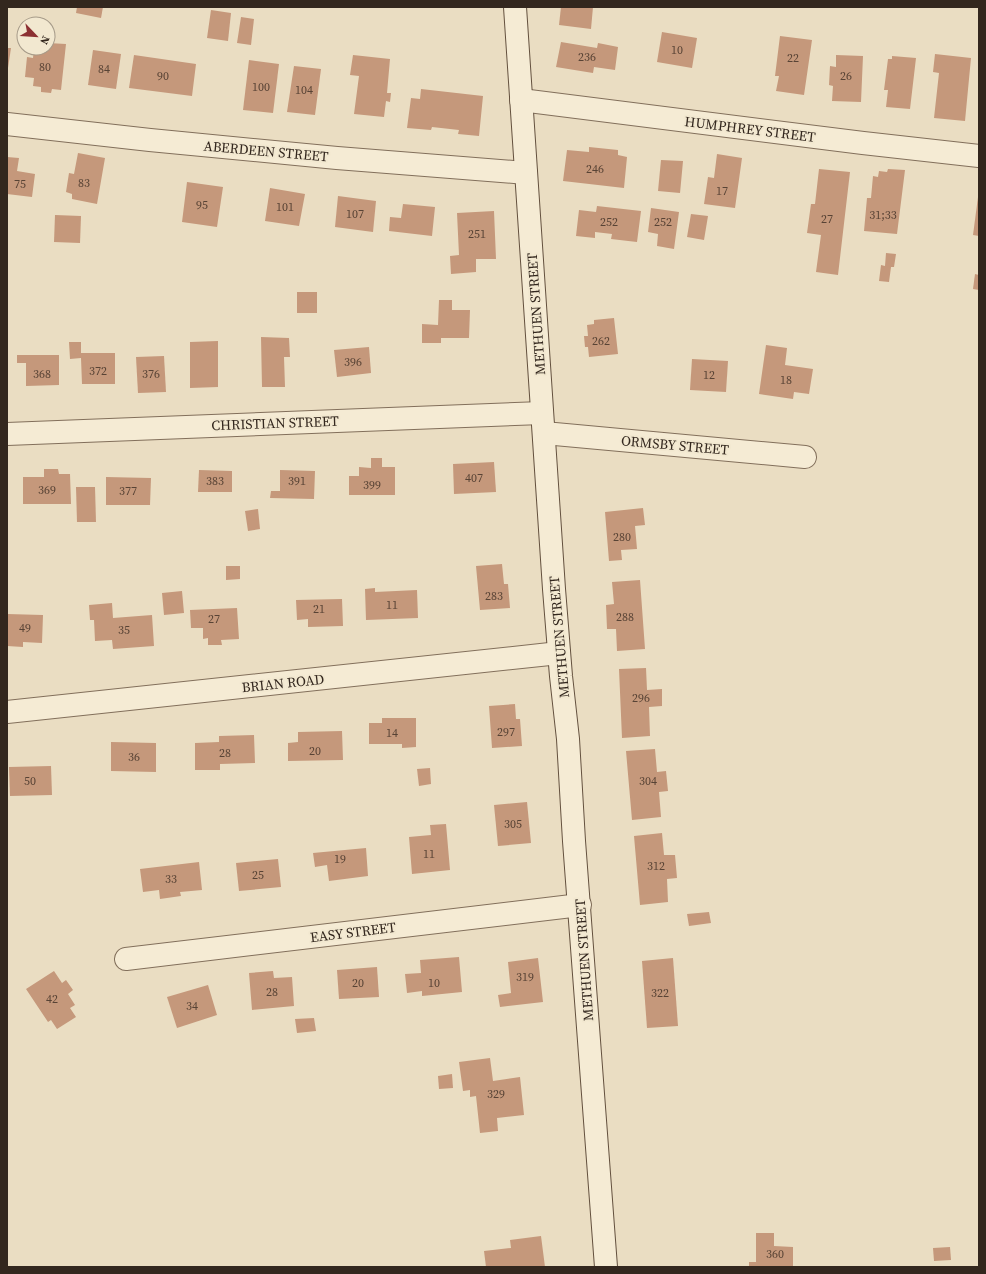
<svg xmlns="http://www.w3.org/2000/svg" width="986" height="1274" font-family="'Source Serif 4',serif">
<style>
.building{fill:#c5987b}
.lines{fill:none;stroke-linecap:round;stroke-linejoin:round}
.street-casing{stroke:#826f5b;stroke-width:24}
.secondary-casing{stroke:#63503e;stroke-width:24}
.street{stroke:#f5ebd4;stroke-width:22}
.secondary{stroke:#f5ebd4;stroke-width:22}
.labels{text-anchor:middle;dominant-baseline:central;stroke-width:4;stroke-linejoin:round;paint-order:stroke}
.number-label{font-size:12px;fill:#584335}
.street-label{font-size:14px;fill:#33271e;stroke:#f2e8d0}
</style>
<rect width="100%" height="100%" fill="#eaddc2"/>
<g class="building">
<path d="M 77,7 L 103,7 L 101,18 L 76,13 Z"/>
<path d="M 561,7 L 593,7 L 591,29 L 559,25 Z"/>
<path d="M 211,10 L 231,13 L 228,41 L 207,38 Z"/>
<path d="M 241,17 L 254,19 L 251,45 L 237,43 Z"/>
<path d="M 662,32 L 697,38 L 692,68 L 657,62 Z"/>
<path d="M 780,36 L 812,40 L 804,95 L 776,91 L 779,76 L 775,76 Z"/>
<path d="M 561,42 L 597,48 L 598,43 L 618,47 L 615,70 L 594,67 L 593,73 L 556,67 Z"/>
<path d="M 48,43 L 66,44 L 61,90 L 52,89 L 51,93 L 41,92 L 41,87 L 33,86 L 34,78 L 25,77 L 27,57 L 33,58 L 34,48 L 48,48 Z"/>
<path d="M 7,48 L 11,48 L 8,68 L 7,68 Z"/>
<path d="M 93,50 L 121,54 L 116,89 L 88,85 Z"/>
<path d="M 935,54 L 971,58 L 965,121 L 934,118 L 939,73 L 933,72 Z"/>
<path d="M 134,55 L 196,64 L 192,96 L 129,88 Z"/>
<path d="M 353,55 L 390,59 L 387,93 L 391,93 L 390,102 L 386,101 L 384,117 L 354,114 L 359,76 L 350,75 Z"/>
<path d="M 836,55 L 863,56 L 861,102 L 832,101 L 833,86 L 829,85 L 830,66 L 836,67 Z"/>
<path d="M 892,56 L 916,58 L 910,109 L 886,107 L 888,90 L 884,90 L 888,59 L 892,59 Z"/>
<path d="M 249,60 L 279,64 L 273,113 L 243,110 Z"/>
<path d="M 294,66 L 321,69 L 315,115 L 287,112 Z"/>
<path d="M 421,89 L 483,96 L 479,136 L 458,134 L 459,130 L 432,127 L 431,130 L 407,128 L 411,98 L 420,99 Z"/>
<path d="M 589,147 L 618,150 L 618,155 L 627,157 L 624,188 L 563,181 L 567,150 L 589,152 Z"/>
<path d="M 78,153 L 105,158 L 97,204 L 72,199 L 72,194 L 66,192 L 69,173 L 74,174 Z"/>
<path d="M 717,154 L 742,158 L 735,208 L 704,204 L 708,177 L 714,178 Z"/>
<path d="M 7,157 L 19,158 L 17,171 L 35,174 L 32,197 L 7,194 Z"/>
<path d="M 661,160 L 683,161 L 680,193 L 658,191 Z"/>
<path d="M 819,169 L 850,172 L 838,275 L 816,272 L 821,235 L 807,233 L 811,204 L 815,204 Z"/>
<path d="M 888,169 L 905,170 L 897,234 L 864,231 L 867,198 L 871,198 L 873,176 L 878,177 L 879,171 L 887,172 Z"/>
<path d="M 187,182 L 223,187 L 217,227 L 182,222 Z"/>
<path d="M 270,188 L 305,194 L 299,226 L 265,221 Z"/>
<path d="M 338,196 L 376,201 L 373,232 L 335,227 Z"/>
<path d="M 978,197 L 979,197 L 979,236 L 973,235 Z"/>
<path d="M 403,204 L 435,207 L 432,236 L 389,231 L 390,217 L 401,218 Z"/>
<path d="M 597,206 L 641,211 L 637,242 L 611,239 L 612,234 L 595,232 L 595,238 L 576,236 L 579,210 L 596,212 Z"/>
<path d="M 651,208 L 679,212 L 674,249 L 657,246 L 658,234 L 648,232 Z"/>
<path d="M 494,211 L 496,259 L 476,259 L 476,272 L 451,274 L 450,256 L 459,255 L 457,213 Z"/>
<path d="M 691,214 L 708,216 L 704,240 L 687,237 Z"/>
<path d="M 55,215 L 81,216 L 80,243 L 54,242 Z"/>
<path d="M 886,253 L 896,254 L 894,267 L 891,267 L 889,282 L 879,281 L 881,265 L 885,266 Z"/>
<path d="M 975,274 L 979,275 L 979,290 L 973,289 Z"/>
<rect x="297" y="292" width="20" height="21"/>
<path d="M 439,300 L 452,300 L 452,310 L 470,310 L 469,338 L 441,338 L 441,343 L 422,343 L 422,324 L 438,325 Z"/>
<path d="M 614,318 L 618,354 L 589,357 L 588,347 L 585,347 L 584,336 L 588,336 L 587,325 L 594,324 L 594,320 Z"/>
<path d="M 261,337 L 289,338 L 290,357 L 284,357 L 285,387 L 262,387 Z"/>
<path d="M 218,341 L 218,387 L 190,388 L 190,342 Z"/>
<path d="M 69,342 L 81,342 L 81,353 L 115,353 L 115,384 L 82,384 L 81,358 L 70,359 Z"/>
<path d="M 766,345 L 787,348 L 785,365 L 813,369 L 809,394 L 794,392 L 793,399 L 759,394 Z"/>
<path d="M 369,347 L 371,373 L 337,377 L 334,350 Z"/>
<path d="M 17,355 L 59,355 L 59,385 L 26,386 L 26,363 L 17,363 Z"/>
<path d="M 164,356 L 166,392 L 138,393 L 136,357 Z"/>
<path d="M 692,359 L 728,361 L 726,392 L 690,390 Z"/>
<path d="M 371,458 L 382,458 L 382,467 L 395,467 L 395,495 L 349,495 L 349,476 L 359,476 L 359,467 L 371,468 Z"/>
<path d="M 494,462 L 496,492 L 454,494 L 453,464 Z"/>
<path d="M 44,469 L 58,469 L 59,474 L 70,474 L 71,504 L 23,504 L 23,477 L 44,477 Z"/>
<path d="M 199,470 L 232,471 L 232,492 L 198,492 Z"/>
<path d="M 280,470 L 315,471 L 314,499 L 270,498 L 271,491 L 280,491 Z"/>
<path d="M 106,477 L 151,478 L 150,505 L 106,505 Z"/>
<path d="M 76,487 L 95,487 L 96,522 L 77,522 Z"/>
<path d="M 643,508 L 645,525 L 635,526 L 637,549 L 621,550 L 622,560 L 609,561 L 605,512 Z"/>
<path d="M 258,509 L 260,529 L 248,531 L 245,511 Z"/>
<path d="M 502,564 L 504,584 L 508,584 L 510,608 L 480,610 L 476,566 Z"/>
<path d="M 226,566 L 240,566 L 240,579 L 226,580 Z"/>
<path d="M 640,580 L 645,649 L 617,651 L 616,629 L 607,629 L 606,605 L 614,604 L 612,582 Z"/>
<path d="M 375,588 L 375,592 L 417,590 L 418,618 L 366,620 L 365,589 Z"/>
<path d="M 182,591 L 184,613 L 164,615 L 162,593 Z"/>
<path d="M 342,599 L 343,626 L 308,627 L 308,619 L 297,620 L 296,600 Z"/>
<path d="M 112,603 L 113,618 L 152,615 L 154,646 L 113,649 L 112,640 L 95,641 L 94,620 L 90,620 L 89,605 Z"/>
<path d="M 237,608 L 239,639 L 221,640 L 222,645 L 208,645 L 208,638 L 203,639 L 203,628 L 191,628 L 190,610 Z"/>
<path d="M 7,614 L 43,615 L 42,643 L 23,642 L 23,647 L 7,646 Z"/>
<path d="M 646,668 L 647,690 L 662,689 L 662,706 L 649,707 L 650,736 L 622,738 L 619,669 Z"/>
<path d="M 515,704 L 516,719 L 520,719 L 522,746 L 492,748 L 489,706 Z"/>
<path d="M 382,718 L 416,718 L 416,747 L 402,748 L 402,744 L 369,744 L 369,723 L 382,723 Z"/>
<path d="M 342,731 L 343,760 L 288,761 L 288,743 L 298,742 L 298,732 Z"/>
<path d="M 254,735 L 255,763 L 220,764 L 220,770 L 195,770 L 195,743 L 219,742 L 219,736 Z"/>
<path d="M 111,742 L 156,743 L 156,772 L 111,771 Z"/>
<path d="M 655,749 L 657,772 L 666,771 L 668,791 L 659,792 L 661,817 L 632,820 L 626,751 Z"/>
<path d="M 51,766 L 52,795 L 10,796 L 9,767 Z"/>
<path d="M 430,768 L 431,784 L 419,786 L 417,769 Z"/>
<path d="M 527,802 L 531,843 L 498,846 L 494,805 Z"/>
<path d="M 446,824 L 450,870 L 412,874 L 409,837 L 431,835 L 430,825 Z"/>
<path d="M 662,833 L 664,855 L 675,855 L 677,878 L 667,879 L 668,902 L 640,905 L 634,836 Z"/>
<path d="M 366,848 L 368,876 L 329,881 L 327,865 L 315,867 L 313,853 Z"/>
<path d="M 278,859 L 281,887 L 239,891 L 236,863 Z"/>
<path d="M 199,862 L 202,890 L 180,892 L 181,896 L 160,899 L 159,890 L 143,892 L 140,869 Z"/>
<path d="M 709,912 L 711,923 L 689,926 L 687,914 Z"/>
<path d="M 459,957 L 462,992 L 422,996 L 422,991 L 407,993 L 405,974 L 421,973 L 420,960 Z"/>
<path d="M 538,958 L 543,1002 L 500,1007 L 498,995 L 511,993 L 508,962 Z"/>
<path d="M 673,958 L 678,1026 L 647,1028 L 642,961 Z"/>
<path d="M 377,967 L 379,997 L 339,999 L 337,970 Z"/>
<path d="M 54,971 L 62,983 L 66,980 L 73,990 L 68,994 L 75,1005 L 70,1008 L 76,1017 L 57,1029 L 51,1020 L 48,1022 L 26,989 Z"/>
<path d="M 273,971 L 274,978 L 292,977 L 294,1006 L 252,1010 L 249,973 Z"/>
<path d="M 208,985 L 217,1015 L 177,1028 L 167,997 Z"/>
<path d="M 314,1018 L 316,1031 L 297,1033 L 295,1019 Z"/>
<path d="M 490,1058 L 493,1081 L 520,1077 L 524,1115 L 497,1118 L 498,1131 L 480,1133 L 476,1096 L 470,1097 L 470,1090 L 463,1091 L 459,1062 Z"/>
<path d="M 452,1074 L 453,1088 L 439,1089 L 438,1076 Z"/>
<path d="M 756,1233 L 774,1233 L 774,1246 L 793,1247 L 793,1267 L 749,1267 L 749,1262 L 756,1262 Z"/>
<path d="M 541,1236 L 545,1267 L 486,1267 L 484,1251 L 511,1248 L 510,1240 Z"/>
<path d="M 950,1247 L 951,1260 L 934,1261 L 933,1248 Z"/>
</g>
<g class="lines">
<defs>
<g id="street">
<path d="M 521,100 L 863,143 L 979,156"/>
<path d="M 7,124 L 150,140 L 337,158 L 526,173"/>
<path d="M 544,433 L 805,457"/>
<path d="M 7,434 L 542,413"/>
<path d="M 7,712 L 559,653"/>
<path d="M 126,959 L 580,905"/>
</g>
<path id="secondary" d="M 515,7 L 554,589 L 561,676 L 568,739 L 574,841 L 606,1267"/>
</defs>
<use href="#street" class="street-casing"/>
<use href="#secondary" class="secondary-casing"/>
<use href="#street" class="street"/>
<use href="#secondary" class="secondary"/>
</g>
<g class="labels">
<g class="number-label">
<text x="677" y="50">10</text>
<text x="587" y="57">236</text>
<text x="793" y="58">22</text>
<text x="45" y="67">80</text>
<text x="104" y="69">84</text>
<text x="163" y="76">90</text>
<text x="846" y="76">26</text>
<text x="261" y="87">100</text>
<text x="304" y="90">104</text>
<text x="595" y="169">246</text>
<text x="84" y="183">83</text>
<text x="20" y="184">75</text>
<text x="722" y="191">17</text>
<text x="202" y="205">95</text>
<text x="285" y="207">101</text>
<text x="355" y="214">107</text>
<text x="883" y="215">31;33</text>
<text x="827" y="219">27</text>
<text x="609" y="222">252</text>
<text x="663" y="222">252</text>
<text x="477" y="234">251</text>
<text x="601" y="341">262</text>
<text x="353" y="362">396</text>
<text x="98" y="371">372</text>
<text x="42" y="374">368</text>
<text x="151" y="374">376</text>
<text x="709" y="375">12</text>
<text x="786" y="380">18</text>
<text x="474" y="478">407</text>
<text x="215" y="481">383</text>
<text x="297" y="481">391</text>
<text x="372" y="485">399</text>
<text x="47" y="490">369</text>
<text x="128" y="491">377</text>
<text x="622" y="537">280</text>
<text x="494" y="596">283</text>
<text x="392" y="605">11</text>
<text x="319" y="609">21</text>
<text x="625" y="617">288</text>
<text x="214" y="619">27</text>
<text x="25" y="628">49</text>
<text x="124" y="630">35</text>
<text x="641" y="698">296</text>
<text x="506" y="732">297</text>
<text x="392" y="733">14</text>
<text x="315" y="751">20</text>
<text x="225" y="753">28</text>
<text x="134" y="757">36</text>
<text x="30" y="781">50</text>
<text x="648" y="781">304</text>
<text x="513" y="824">305</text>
<text x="429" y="854">11</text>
<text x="340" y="859">19</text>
<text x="656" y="866">312</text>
<text x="258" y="875">25</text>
<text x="171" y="879">33</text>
<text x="525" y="977">319</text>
<text x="358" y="983">20</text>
<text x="434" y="983">10</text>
<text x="272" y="992">28</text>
<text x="660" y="993">322</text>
<text x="52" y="999">42</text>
<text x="192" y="1006">34</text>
<text x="496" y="1094">329</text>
<text x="775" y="1254">360</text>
</g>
<g class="street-label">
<text transform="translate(750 129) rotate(7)">HUMPHREY STREET</text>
<text transform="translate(266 151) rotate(5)">ABERDEEN STREET</text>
<text transform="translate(536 314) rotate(-94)">METHUEN STREET</text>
<text transform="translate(275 423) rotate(-2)">CHRISTIAN STREET</text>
<text transform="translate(675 445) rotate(5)">ORMSBY STREET</text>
<text transform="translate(559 637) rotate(-95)">METHUEN STREET</text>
<text transform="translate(283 683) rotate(-6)">BRIAN ROAD</text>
<text transform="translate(353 932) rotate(-7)">EASY STREET</text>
<text transform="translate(584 960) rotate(-94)">METHUEN STREET</text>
</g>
</g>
<rect width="986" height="1274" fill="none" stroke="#33271e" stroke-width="16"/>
<g transform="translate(36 36) rotate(115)"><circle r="19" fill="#f2e8d0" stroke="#a69b89"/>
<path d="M0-3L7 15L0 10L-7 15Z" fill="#8c3032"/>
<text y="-6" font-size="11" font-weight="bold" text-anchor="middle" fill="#33271e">N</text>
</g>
</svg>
